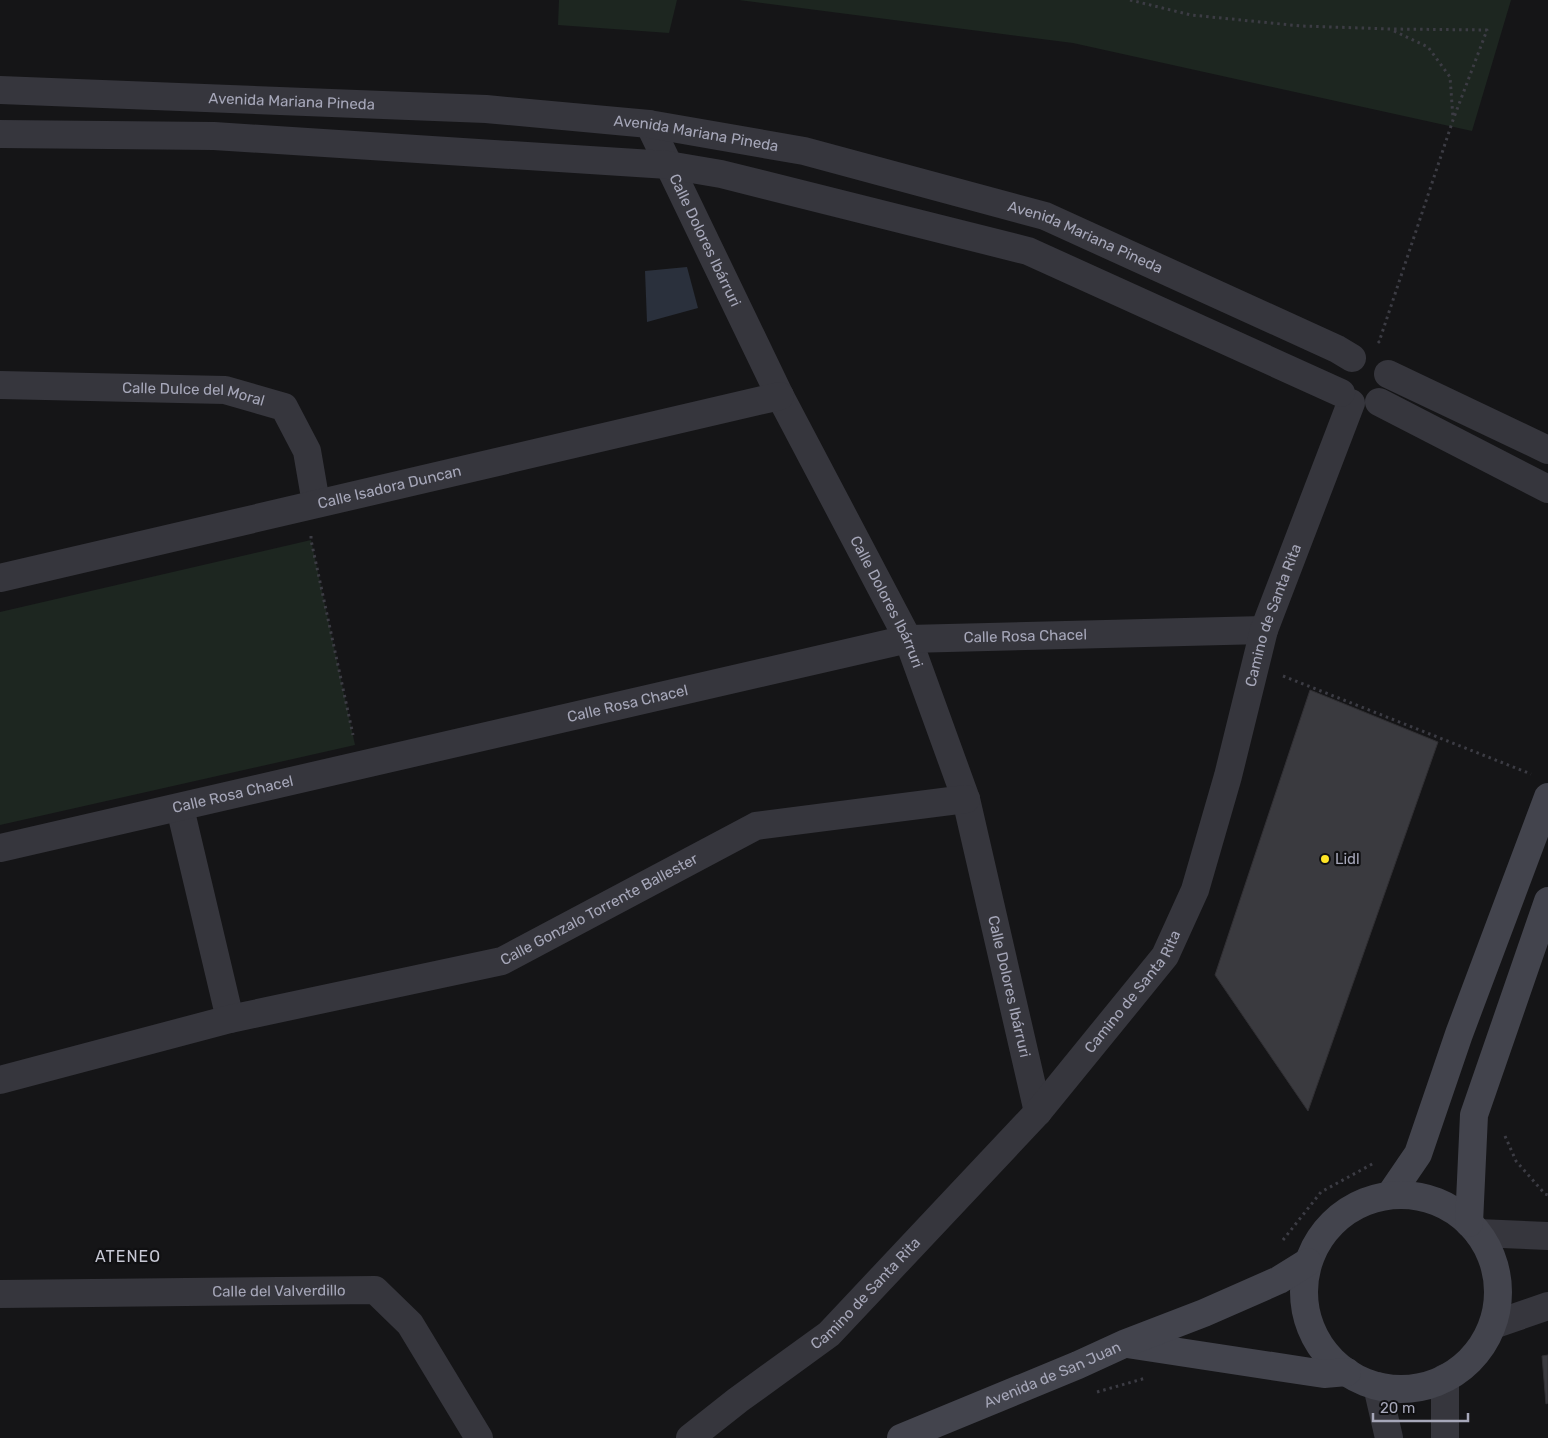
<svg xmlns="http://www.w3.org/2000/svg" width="1548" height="1438" font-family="Rubik,sans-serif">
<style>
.green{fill:#1d2620}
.water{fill:#2a303c}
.building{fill:#3a3a3f;stroke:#302f33}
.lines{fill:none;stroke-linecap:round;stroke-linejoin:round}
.path{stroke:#3c3c44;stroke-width:3;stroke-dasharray:2.5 4;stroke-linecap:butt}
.minor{stroke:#36363d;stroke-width:28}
.tertiary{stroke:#36363d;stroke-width:28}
.secondary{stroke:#43444d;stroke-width:28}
.poi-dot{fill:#ffe525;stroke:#101012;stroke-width:2}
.labels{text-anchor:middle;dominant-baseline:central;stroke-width:4.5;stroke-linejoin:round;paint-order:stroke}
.street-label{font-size:15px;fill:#a6a7b9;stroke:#101012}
.poi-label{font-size:15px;fill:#a6a7b9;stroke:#101012;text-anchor:start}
.neighbourhood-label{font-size:16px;letter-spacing:1px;fill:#c7c8d4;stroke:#101012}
</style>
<rect width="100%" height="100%" fill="#151517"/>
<g class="green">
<path d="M 559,0 L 677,0 L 669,33 L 558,25 Z"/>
<path d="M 739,0 L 1511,0 L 1472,131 L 1073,43 Z"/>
<path d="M 311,540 L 355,745 L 0,825 L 0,612 Z"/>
</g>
<path class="water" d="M 687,267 L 698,308 L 647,322 L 645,271 Z"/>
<g class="building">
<path d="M 1310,690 L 1438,742 L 1308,1111 L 1215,975 Z"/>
<path d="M 1548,1355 L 1548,1403 L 1546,1404 L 1542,1356 Z"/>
</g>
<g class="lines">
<g class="path">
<path d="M 1130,0 L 1191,15 L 1301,26 L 1391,29 L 1487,30 L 1453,120 L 1379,342 L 1378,341"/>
<path d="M 1394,31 L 1428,47 L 1450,77 L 1453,118"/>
<path d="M 311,536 L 311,540 L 353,735"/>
<path d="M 1283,676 L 1531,774"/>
<path d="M 1505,1136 L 1516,1161 L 1545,1194 L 1548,1195"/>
<path d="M 1283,1240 L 1321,1192 L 1374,1163"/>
<path d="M 1097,1392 L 1146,1378"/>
</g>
<g class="minor">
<path id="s1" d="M 649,124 L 780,396 L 908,639 L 966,799 L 1038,1112"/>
<path id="s2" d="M 0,385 L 225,390 L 284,407 L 307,451 L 316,503"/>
<path id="s3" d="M 0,578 L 780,396"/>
<path d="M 180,808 L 230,1019"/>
<path id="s4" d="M 0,848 L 908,639 L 1264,630"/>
<path id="s5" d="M 0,1080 L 230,1019 L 502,961 L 756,826 L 966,799"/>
<path id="s6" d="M 0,1294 L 375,1290 L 410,1324 L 479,1438"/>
<path id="s7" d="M 690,1438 L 738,1400 L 829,1334 L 1038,1112 L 1165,956 L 1195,890 L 1228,776 L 1264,630 L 1351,403"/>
</g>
<g class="tertiary">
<path id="s8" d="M 0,90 L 486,109 L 649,124 L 804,151 L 1045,216 L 1337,349 L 1352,358"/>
<path d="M 0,134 L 214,136 L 668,165 L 721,174 L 1028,251 L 1341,393"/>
<path d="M 1388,374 L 1548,450"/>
<path d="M 1379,402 L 1548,489"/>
<path d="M 1478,1233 L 1548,1236"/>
<path d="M 1493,1325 L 1548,1306"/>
<path d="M 1377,1386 L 1389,1438"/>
<path d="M 1445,1438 L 1445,1378"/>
</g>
<g class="secondary">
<path d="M 1390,1195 L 1418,1154 L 1459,1034 L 1548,797"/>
<circle cx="1401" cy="1292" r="97"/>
<path d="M 1469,1223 L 1474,1115 L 1548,901"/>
<path d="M 1127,1344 L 1324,1374 L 1347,1372"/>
<path id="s9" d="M 901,1438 L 1078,1365 L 1126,1343 L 1204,1313 L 1279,1280 L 1308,1262"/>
</g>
</g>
<circle class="poi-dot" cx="1325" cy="859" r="5"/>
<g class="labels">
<g class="street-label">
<text stroke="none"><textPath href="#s8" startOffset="292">Avenida Mariana Pineda</textPath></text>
<text stroke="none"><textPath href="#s8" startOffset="698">Avenida Mariana Pineda</textPath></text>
<text stroke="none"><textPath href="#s8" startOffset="1102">Avenida Mariana Pineda</textPath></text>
<text stroke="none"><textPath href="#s1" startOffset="129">Calle Dolores Ibárruri</textPath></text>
<text stroke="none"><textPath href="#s2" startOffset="194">Calle Dulce del Moral</textPath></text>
<text stroke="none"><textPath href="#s3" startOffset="400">Calle Isadora Duncan</textPath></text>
<text stroke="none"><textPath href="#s1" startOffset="534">Calle Dolores Ibárruri</textPath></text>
<text stroke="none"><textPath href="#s7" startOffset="1038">Camino de Santa Rita</textPath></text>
<text stroke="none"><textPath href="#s4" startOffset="1049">Calle Rosa Chacel</textPath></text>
<text stroke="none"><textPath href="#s4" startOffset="644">Calle Rosa Chacel</textPath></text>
<text stroke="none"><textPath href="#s4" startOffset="239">Calle Rosa Chacel</textPath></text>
<text stroke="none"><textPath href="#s5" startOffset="626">Calle Gonzalo Torrente Ballester</textPath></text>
<text stroke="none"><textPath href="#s1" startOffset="939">Calle Dolores Ibárruri</textPath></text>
<text stroke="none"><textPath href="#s7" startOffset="632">Camino de Santa Rita</textPath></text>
<text stroke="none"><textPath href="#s6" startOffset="279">Calle del Valverdillo</textPath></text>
<text stroke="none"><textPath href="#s7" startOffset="228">Camino de Santa Rita</textPath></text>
<text stroke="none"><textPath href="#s9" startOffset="164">Avenida de San Juan</textPath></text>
</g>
<g class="poi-label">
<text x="1335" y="859">Lidl</text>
</g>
<g class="neighbourhood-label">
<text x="128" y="1256">ATENEO</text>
</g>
</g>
<path d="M1373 1413v8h95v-8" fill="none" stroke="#a6a7b9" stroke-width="2.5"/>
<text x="1380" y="1413" font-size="15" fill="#a6a7b9" stroke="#101012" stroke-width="4" paint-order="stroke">20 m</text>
</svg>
